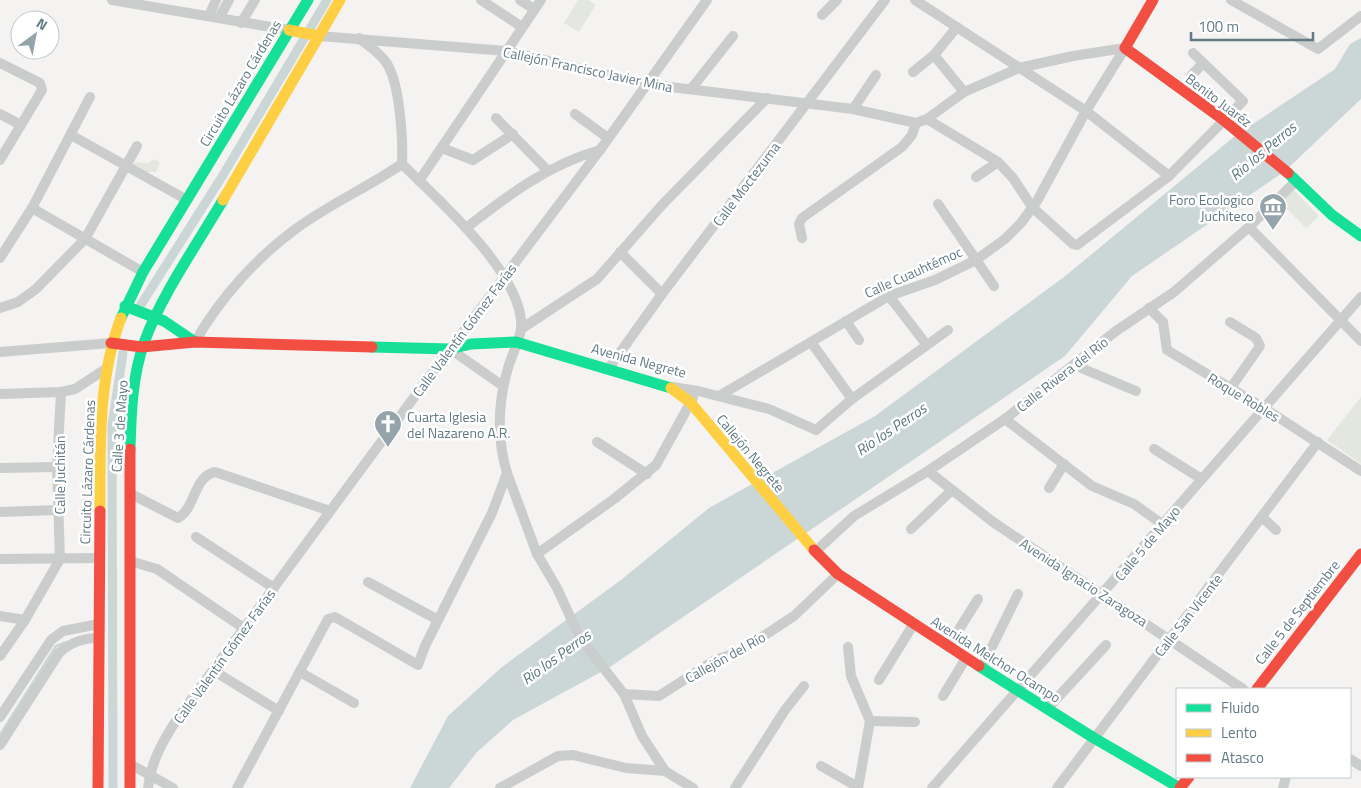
<svg xmlns="http://www.w3.org/2000/svg" width="1361" height="788" font-family="'Titillium Web',sans-serif">
<style>
.green{fill:#e4e7df}
.water{fill:#cbd6d6}
.lines{fill:none;stroke-linecap:round;stroke-linejoin:round}
.stream{stroke:#cbd6d6;stroke-width:2.5}
.canal{stroke:#cbd6d6;stroke-width:9}
.street{stroke:#cbcdcd;stroke-width:10}
.fast{stroke:#16e098;stroke-width:11}
.slow{stroke:#ffcf43;stroke-width:11}
.jam{stroke:#f24e42;stroke-width:11}
.labels{text-anchor:middle;dominant-baseline:central;stroke-width:5;stroke-linejoin:round;paint-order:stroke}
.street-label{font-size:14px;fill:#617a84;stroke:#fff}
.poi-label{font-size:14px;fill:#617a84;stroke:#fff;text-anchor:end}
.water-label{font-size:15px;font-style:italic;fill:#58777b;stroke:#fff}
</style>
<rect width="100%" height="100%" fill="#f4f3f1"/>
<g class="green">
<path d="M 578,0 L 588,0 L 596,5 L 579,32 L 564,23 Z"/>
<path d="M 154,159 L 160,162 L 156,172 L 138,172 L 132,167 L 135,162 L 148,163 Z"/>
<path d="M 1293,189 L 1319,216 L 1306,228 L 1280,202 Z"/>
<path d="M 1361,397 L 1361,464 L 1327,440 Z"/>
</g>
<path class="water" d="M 1361,38 L 1361,99 L 1285,171 L 1132,276 L 1065,356 L 610,667 L 513,720 L 477,752 L 449,788 L 410,788 L 448,716 L 502,667 L 621,580 L 709,508 L 875,416 L 1064,277 L 1235,136 L 1335,69 L 1350,44 Z"/>
<g class="lines">
<path class="stream" d="M 0,735 L 56,646 L 67,642"/>
<g class="canal">
<path d="M 137,311 L 223,175 L 327,0"/>
<path d="M 113,788 L 112,425 L 123,353"/>
</g>
<g class="street">
<path d="M 112,0 L 289,30"/>
<path d="M 481,0 L 522,27"/>
<path d="M 520,0 L 534,9"/>
<path d="M 915,0 L 1086,111 L 1169,176"/>
<path d="M 1231,0 L 1318,49 L 1361,16"/>
<path d="M 822,15 L 837,0"/>
<path d="M 209,16 L 216,0"/>
<path d="M 219,18 L 229,0"/>
<path d="M 241,23 L 255,0"/>
<path d="M 319,36 L 506,51 L 646,84 L 853,109 L 916,123 L 927,119 L 964,92 L 1019,68 L 1073,56 L 1125,48"/>
<path d="M 934,55 L 964,92"/>
<path d="M 0,63 L 40,83 L 42,90 L 0,160"/>
<path d="M 913,72 L 934,55 L 957,27"/>
<path d="M 1191,76 L 1203,63"/>
<path d="M 691,89 L 733,36"/>
<path d="M 853,109 L 876,75"/>
<path d="M 0,114 L 21,125"/>
<path d="M 575,114 L 608,138"/>
<path d="M 496,118 L 548,171"/>
<path d="M 927,119 L 998,162 L 1013,178 L 1032,207 L 1073,244 L 1077,245 L 1169,176 L 1243,101 L 1193,53"/>
<path d="M 71,135 L 187,200"/>
<path d="M 442,148 L 473,160 L 513,134"/>
<path d="M 402,164 C 437,199 526,276 521,329 C 520,339 511,357 508,368 C 498,402 497,439 507,473 L 537,554 L 557,588 L 580,638 L 624,694 L 642,736 L 665,771 L 693,788"/>
<path d="M 976,177 L 998,162"/>
<path d="M 419,181 L 541,0"/>
<path d="M 938,204 L 994,286"/>
<path d="M 32,208 L 143,272"/>
<path d="M 1249,227 L 1361,341"/>
<path d="M 466,228 C 507,196 549,164 600,150"/>
<path d="M 802,238 L 799,224 L 802,218 L 902,147 L 912,135 L 916,123"/>
<path d="M 620,252 L 662,294"/>
<path d="M 0,258 L 32,208 L 90,97"/>
<path d="M 889,296 L 926,344"/>
<path d="M 0,308 L 18,302 L 36,289 L 85,239 L 137,146"/>
<path d="M 1149,308 L 1163,322 L 1167,350 L 1264,408 L 1361,471"/>
<path d="M 846,321 L 859,340"/>
<path d="M 1230,322 L 1256,338 L 1260,346 L 1230,389"/>
<path d="M 521,329 L 597,279 L 662,205 L 767,98"/>
<path d="M 195,342 C 220,298 257,257 297,228 C 330,204 368,187 402,164 C 403,140 400,79 385,61 C 379,52 367,45 359,38"/>
<path d="M 811,342 L 852,399"/>
<path d="M 450,349 L 503,386"/>
<path d="M 0,352 L 111,343"/>
<path d="M 1074,365 L 1136,391"/>
<path d="M 609,368 L 662,294 L 885,0"/>
<path d="M 672,387 L 698,391 L 769,409 L 816,430 L 852,399 L 948,330"/>
<path d="M 0,394 L 61,392 L 75,389 L 107,368"/>
<path d="M 719,396 L 889,296 L 935,280 L 976,260 L 1005,239 L 1021,223 L 1037,201 L 1086,111 L 1125,48"/>
<path d="M 1005,419 L 1092,486 L 1134,504 L 1162,524"/>
<path d="M 597,442 L 647,474"/>
<path d="M 1154,449 L 1200,478"/>
<path d="M 0,468 L 57,467"/>
<path d="M 928,471 L 993,522 L 1243,689"/>
<path d="M 1049,488 L 1064,464"/>
<path d="M 131,494 L 178,518 C 196,508 193,477 215,472 L 330,511"/>
<path d="M 0,512 L 58,510"/>
<path d="M 1262,517 L 1276,530"/>
<path d="M 911,529 L 952,490"/>
<path d="M 196,537 L 274,588"/>
<path d="M 816,551 L 854,516 L 928,471 L 1005,419 L 1116,331 L 1174,292 L 1249,227 L 1296,181"/>
<path d="M 537,554 L 614,499 L 656,465 L 693,398"/>
<path d="M 0,559 L 99,558"/>
<path d="M 130,561 L 157,569 L 245,629"/>
<path d="M 368,582 L 438,620"/>
<path d="M 0,616 L 25,620"/>
<path d="M 848,647 L 851,676 L 870,721 L 858,788"/>
<path d="M 948,647 L 978,599"/>
<path d="M 0,656 L 25,620 L 60,559 L 57,467 L 61,392"/>
<path d="M 982,667 L 1018,594"/>
<path d="M 214,671 L 279,711"/>
<path d="M 300,672 L 354,703"/>
<path d="M 879,680 L 913,625"/>
<path d="M 624,694 L 659,696 L 715,660 L 739,652 L 794,616 L 838,574"/>
<path d="M 943,696 L 966,658"/>
<path d="M 1048,708 L 1106,645"/>
<path d="M 0,717 L 51,640 L 63,631 L 99,624"/>
<path d="M 870,721 L 915,722"/>
<path d="M 0,745 L 59,653 C 71,642 83,638 99,638"/>
<path d="M 1350,759 L 1361,766"/>
<path d="M 130,764 L 173,788"/>
<path d="M 821,766 L 858,787"/>
<path d="M 148,788 C 151,761 163,741 177,719 L 429,377 L 600,150 L 707,0"/>
<path d="M 237,788 L 328,619 L 335,617 L 418,665 L 425,646 L 492,513 L 507,473"/>
<path d="M 500,788 L 558,756 L 573,755 L 626,768 L 665,771"/>
<path d="M 735,788 L 785,710 L 804,686"/>
<path d="M 932,788 L 1361,297"/>
<path d="M 1057,788 L 1318,442"/>
<path d="M 1283,788 L 1286,777"/>
</g>
<g class="fast">
<path d="M 1288,173 L 1332,215 L 1361,236"/>
<path d="M 125,306 L 164,321 L 195,342"/>
<path d="M 121,318 L 143,272 L 308,0"/>
<path d="M 372,347 L 450,349 L 471,344 L 516,342 L 671,388"/>
<path d="M 130,449 C 131,414 132,377 144,343 C 160,297 198,243 223,200"/>
<path d="M 979,666 L 1094,738 L 1180,788"/>
</g>
<g class="slow">
<path d="M 289,30 L 319,36"/>
<path d="M 223,200 L 340,0"/>
<path d="M 671,388 L 690,402 L 814,550"/>
<path d="M 100,511 C 100,447 98,378 121,318"/>
</g>
<g class="jam">
<path d="M 1153,0 L 1125,48 L 1221,118 L 1288,173"/>
<path d="M 111,343 L 142,347 L 195,342 L 372,347"/>
<path d="M 814,550 L 838,574 L 979,666"/>
<path d="M 1257,689 L 1361,554"/>
<path d="M 98,788 L 100,511"/>
<path d="M 130,788 L 130,449"/>
<path d="M 1180,788 L 1189,777"/>
</g>
</g>
<defs>
<symbol id="museum-pin" viewBox="-11 -11 22 30"><path d="M0 17L-7.5 6A9.5 9.5 0 1 1 7.5 6Z" fill="#94a4aa" stroke="#fff"/><path d="M0-6L6-3V-2H-6V-3ZM-5-1h2V3h-2ZM-1-1h2V3h-2ZM3-1h2V3H3ZM-6 4H6V6H-6Z" fill="#fff"/></symbol>
<symbol id="church-pin" viewBox="-11 -11 22 30"><path d="M0 17L-7.5 6A9.5 9.5 0 1 1 7.5 6Z" fill="#94a4aa" stroke="#fff"/><path d="M-1.2-6h2.4v3.5h3.3v2.4h-3.3V6h-2.4V-.1h-3.3v-2.4h3.3Z" fill="#fff"/></symbol>
</defs>
<g fill-rule="evenodd">
<use href="#museum-pin" x="1257" y="191" width="32" height="43"/>
<use href="#church-pin" x="372" y="408" width="32" height="43"/>
</g>
<g class="labels">
<g class="street-label">
<text transform="translate(588 69) rotate(12)">Callejón Francisco Javier Mina</text>
<text transform="translate(240 83) rotate(-59)">Circuito Lázaro Cárdenas</text>
<text transform="translate(1219 100) rotate(37)">Benito Juaréz</text>
<text transform="translate(746 184) rotate(-53)">Calle Moctezuma</text>
<text transform="translate(913 272) rotate(-24)">Calle Cuauhtémoc</text>
<text transform="translate(464 330) rotate(-53)">Calle Valentín Gómez Farías</text>
<text transform="translate(639 360) rotate(15)">Avenida Negrete</text>
<text transform="translate(1062 374) rotate(-38)">Calle Rivera del Río</text>
<text transform="translate(1244 397) rotate(31)">Roque Robles</text>
<text transform="translate(119 426) rotate(-86)">Calle 3 de Mayo</text>
<text transform="translate(751 453) rotate(50)">Callejón Negrete</text>
<text transform="translate(87 472) rotate(-88)">Circuito Lázaro Cárdenas</text>
<text transform="translate(59 475) rotate(-90)">Calle Juchitán</text>
<text transform="translate(1147 543) rotate(-50)">Calle 5 de Mayo</text>
<text transform="translate(1084 582) rotate(33)">Avenida Ignacio Zaragoza</text>
<text transform="translate(1297 612) rotate(-52)">Calle 5 de Septiembre</text>
<text transform="translate(1188 615) rotate(-52)">Calle San Vicente</text>
<text transform="translate(224 656) rotate(-54)">Calle Valentín Gómez Farías</text>
<text transform="translate(725 657) rotate(-29)">Callejón del Río</text>
<text transform="translate(996 659) rotate(32)">Avenida Melchor Ocampo</text>
</g>
<g class="poi-label">
<text x="1254" y="199">Foro Ecologico<tspan x="1254" dy="16">Juchiteco</tspan></text>
<text x="407" y="416" text-anchor="start">Cuarta Iglesia<tspan x="407" dy="16">del Nazareno A.R.</tspan></text>
</g>
<g class="water-label">
<text transform="translate(1263 151) rotate(-40)">Rio los Perros</text>
<text transform="translate(891 429) rotate(-34)">Rio los Perros</text>
<text transform="translate(556 657) rotate(-36)">Rio los Perros</text>
</g>
</g>
<rect x="1176" y="688" width="175" height="90" fill="#ffffff" stroke="#c0cace"/>
<rect x="1186" y="704" width="25" height="8" fill="#16e098" stroke="#c0cace"/>
<text x="1221" y="713" font-size="15" fill="#617a84">Fluido</text>
<rect x="1186" y="729" width="25" height="8" fill="#ffcf43" stroke="#c0cace"/>
<text x="1221" y="738" font-size="15" fill="#617a84">Lento</text>
<rect x="1186" y="754" width="25" height="8" fill="#f24e42" stroke="#c0cace"/>
<text x="1221" y="763" font-size="15" fill="#617a84">Atasco</text>
<g transform="translate(35 35) rotate(32)"><circle r="24" fill="#ffffff" stroke="#c0cace"/>
<path d="M0-4L9 19L0 12L-9 19Z" fill="#94a4aa"/>
<text y="-8" font-size="14" font-weight="bold" text-anchor="middle" fill="#617a84">N</text>
</g>
<path d="M1191 32v8h122v-8" fill="none" stroke="#617a84" stroke-width="2.5"/>
<text x="1198" y="32" font-size="15" fill="#617a84" stroke="#ffffff" stroke-width="4" paint-order="stroke">100 m</text>
</svg>
